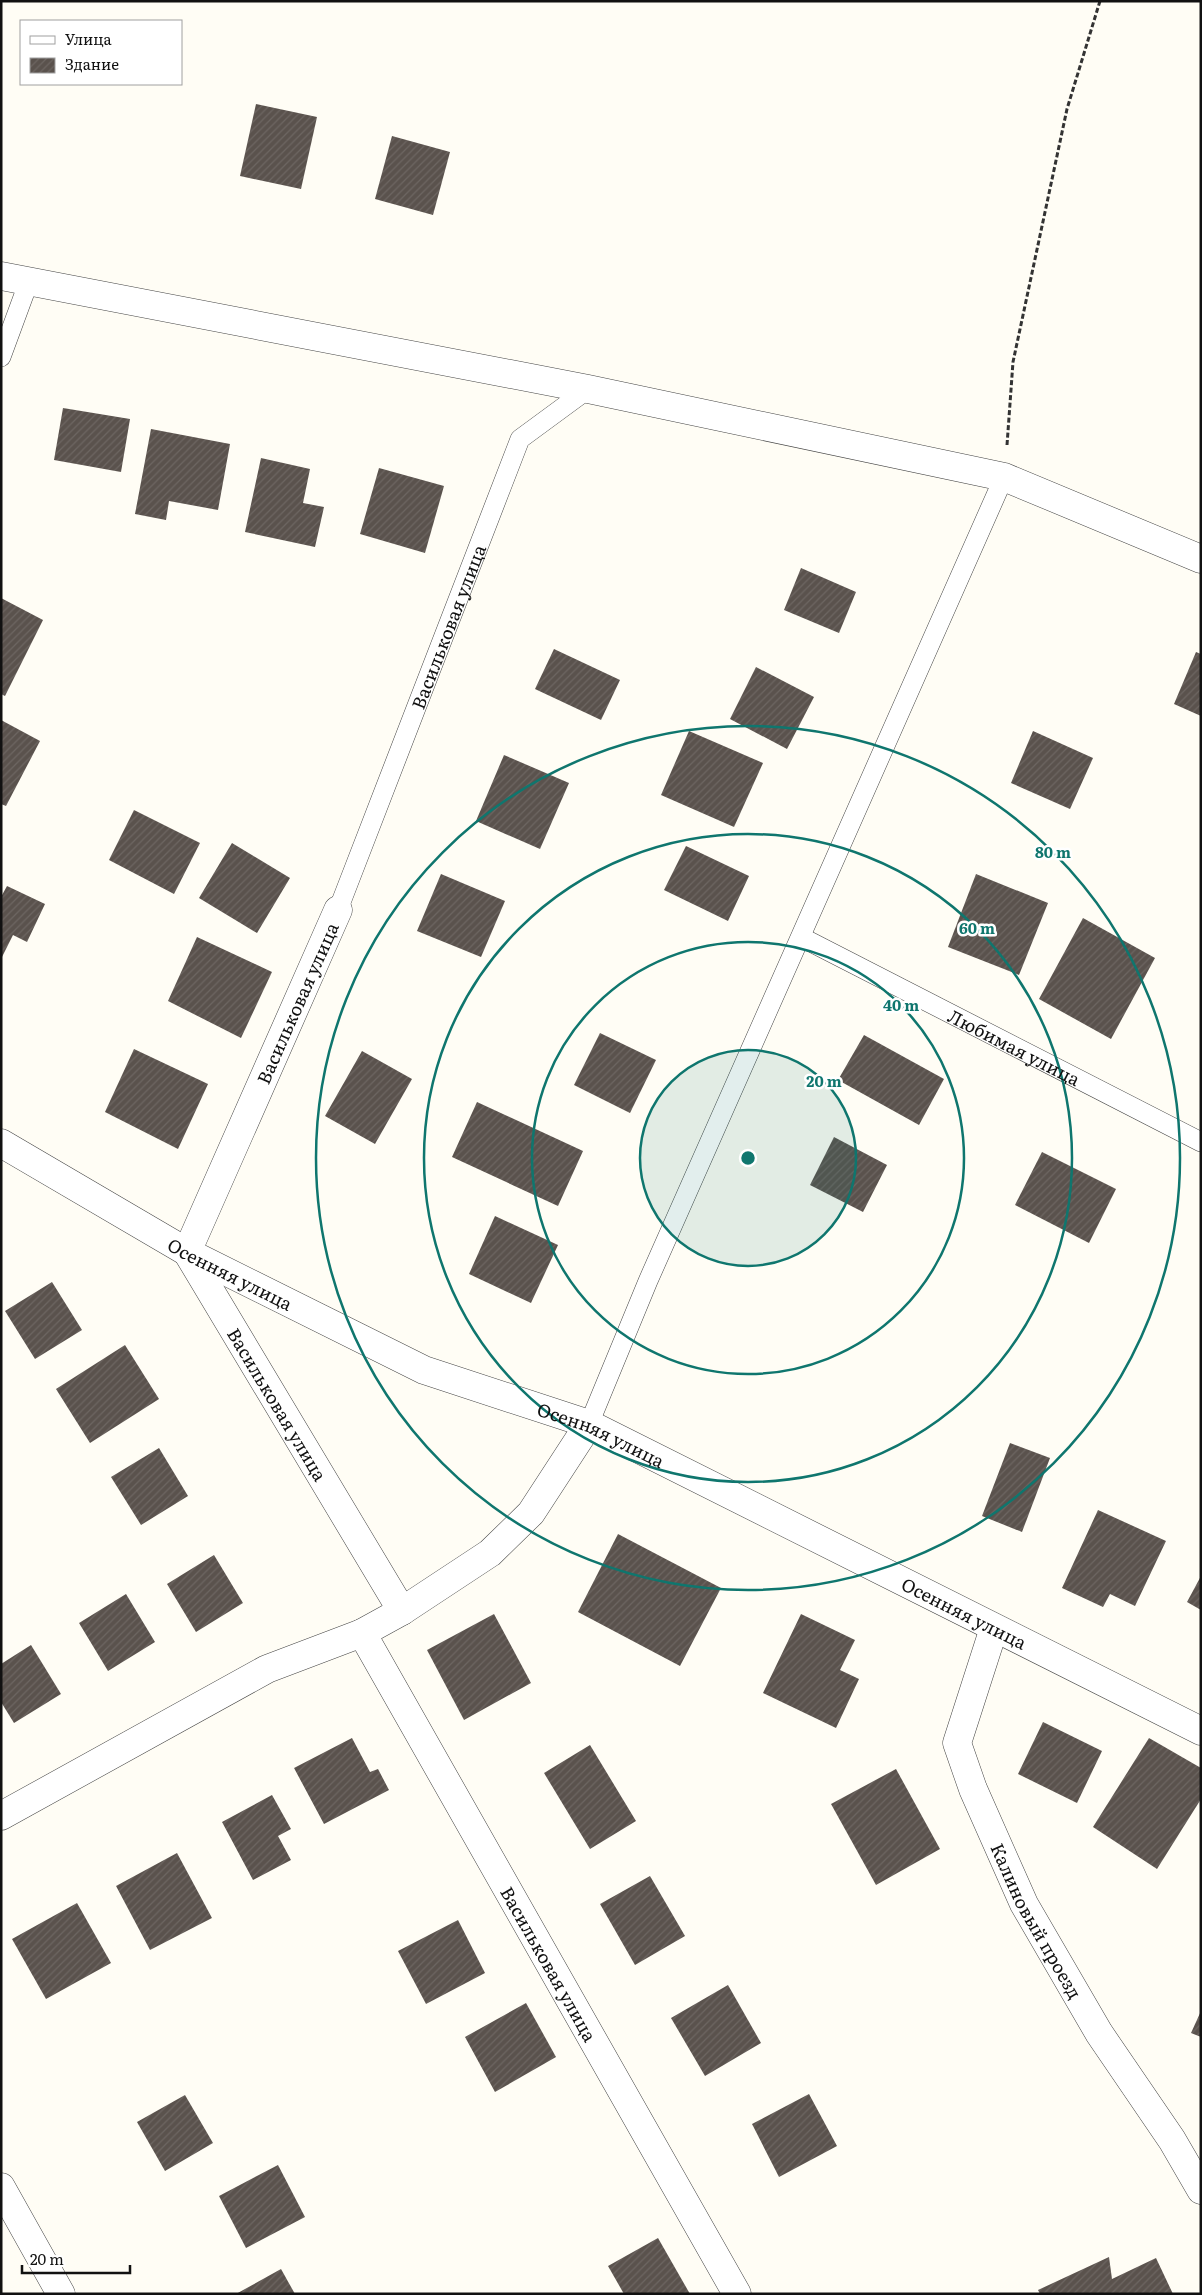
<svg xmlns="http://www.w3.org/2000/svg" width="1202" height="2295" font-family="Literata,serif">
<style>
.building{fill:url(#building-hatch)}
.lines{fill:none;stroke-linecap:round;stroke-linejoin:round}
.service-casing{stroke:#444;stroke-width:20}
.minor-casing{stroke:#444;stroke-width:29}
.path{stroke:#333;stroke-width:3;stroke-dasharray:5 2.5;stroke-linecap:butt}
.service{stroke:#fff;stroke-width:19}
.minor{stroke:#fff;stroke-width:28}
.ring{fill:none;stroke:#0f766e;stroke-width:2.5}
.labels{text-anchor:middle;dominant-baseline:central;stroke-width:5;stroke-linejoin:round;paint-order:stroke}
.street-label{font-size:18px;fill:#111;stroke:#fff}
.centre{fill:#0f766e;stroke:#fff;stroke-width:2.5}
.ring-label{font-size:15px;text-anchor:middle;font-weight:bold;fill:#0f766e;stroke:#fff;stroke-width:5;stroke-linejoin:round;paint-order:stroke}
</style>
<defs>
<pattern id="building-hatch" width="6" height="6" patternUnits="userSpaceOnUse" patternTransform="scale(1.25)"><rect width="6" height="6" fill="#5a524d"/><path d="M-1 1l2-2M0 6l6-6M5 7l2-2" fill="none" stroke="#6d6662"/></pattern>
</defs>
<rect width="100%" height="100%" fill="#fffdf5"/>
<g class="building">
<path d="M 256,104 L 317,117 L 301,189 L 240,176 Z"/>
<path d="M 392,136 L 450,152 L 433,215 L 375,199 Z"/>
<path d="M 63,408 L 130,419 L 121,472 L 54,460 Z"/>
<path d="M 151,429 L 230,444 L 218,510 L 169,501 L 166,520 L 135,514 Z"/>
<path d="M 261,458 L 310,469 L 303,503 L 324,507 L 315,547 L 245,532 Z"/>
<path d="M 379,468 L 444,486 L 425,553 L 360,534 Z"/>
<path d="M 801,568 L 856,592 L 839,633 L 784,610 Z"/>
<path d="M 1,598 L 43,620 L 5,696 L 1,694 Z"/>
<path d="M 554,649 L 620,680 L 601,720 L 535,689 Z"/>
<path d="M 1196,652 L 1201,654 L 1201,716 L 1174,704 Z"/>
<path d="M 756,667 L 814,697 L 787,749 L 730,719 Z"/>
<path d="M 1,720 L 40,741 L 6,806 L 1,804 Z"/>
<path d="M 689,731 L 763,763 L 734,827 L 661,795 Z"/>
<path d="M 1033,731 L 1093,758 L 1070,809 L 1011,783 Z"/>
<path d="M 504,755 L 569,783 L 540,849 L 476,821 Z"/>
<path d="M 134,810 L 200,843 L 174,894 L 109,860 Z"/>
<path d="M 232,843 L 290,878 L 257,933 L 199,898 Z"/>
<path d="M 686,846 L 749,876 L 728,921 L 664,890 Z"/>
<path d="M 441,874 L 505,901 L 481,957 L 417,931 Z"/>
<path d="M 976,874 L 1048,903 L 1019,975 L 948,947 Z"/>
<path d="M 7,886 L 45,904 L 27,942 L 13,935 L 1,959 L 1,897 Z"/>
<path d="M 1083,918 L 1155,958 L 1111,1039 L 1039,999 Z"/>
<path d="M 197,937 L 272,972 L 241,1038 L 168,1001 Z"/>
<path d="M 600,1033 L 656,1060 L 630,1113 L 574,1085 Z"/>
<path d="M 864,1035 L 944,1079 L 919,1125 L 838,1080 Z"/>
<path d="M 134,1049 L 208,1084 L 178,1149 L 105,1112 Z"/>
<path d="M 362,1051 L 412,1079 L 375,1144 L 325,1116 Z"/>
<path d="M 477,1102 L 583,1151 L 558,1206 L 452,1157 Z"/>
<path d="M 834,1137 L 887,1165 L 863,1212 L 810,1185 Z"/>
<path d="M 1042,1152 L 1116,1189 L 1089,1243 L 1015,1205 Z"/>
<path d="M 495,1216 L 558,1245 L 531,1303 L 469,1274 Z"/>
<path d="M 52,1282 L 82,1330 L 35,1359 L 5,1311 Z"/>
<path d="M 125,1345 L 159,1399 L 90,1443 L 56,1389 Z"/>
<path d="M 1010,1443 L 1050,1458 L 1022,1532 L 982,1516 Z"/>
<path d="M 159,1448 L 188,1496 L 141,1525 L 111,1477 Z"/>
<path d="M 1098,1510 L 1166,1541 L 1135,1606 L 1110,1594 L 1103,1607 L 1062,1588 Z"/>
<path d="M 618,1534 L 721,1588 L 680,1666 L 578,1612 Z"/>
<path d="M 214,1555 L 243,1603 L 196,1632 L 167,1584 Z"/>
<path d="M 1201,1576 L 1201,1610 L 1187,1602 Z"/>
<path d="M 126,1594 L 155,1642 L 108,1671 L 79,1623 Z"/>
<path d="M 494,1614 L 531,1683 L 464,1720 L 427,1650 Z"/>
<path d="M 801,1614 L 855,1640 L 840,1670 L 859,1679 L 836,1728 L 763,1693 Z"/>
<path d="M 31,1645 L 61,1694 L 14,1723 L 1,1702 L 1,1664 Z"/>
<path d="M 1043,1722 L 1102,1751 L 1077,1803 L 1018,1774 Z"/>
<path d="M 352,1738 L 370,1772 L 378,1769 L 389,1790 L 324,1824 L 294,1768 Z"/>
<path d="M 1149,1738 L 1201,1768 L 1201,1799 L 1157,1869 L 1093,1827 Z"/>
<path d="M 590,1745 L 636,1821 L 590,1849 L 544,1773 Z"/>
<path d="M 896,1769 L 940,1849 L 876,1885 L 831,1804 Z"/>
<path d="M 272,1795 L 291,1829 L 278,1836 L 291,1860 L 253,1880 L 222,1822 Z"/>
<path d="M 177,1853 L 212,1918 L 150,1950 L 116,1886 Z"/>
<path d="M 650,1876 L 685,1936 L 635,1965 L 600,1904 Z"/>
<path d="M 77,1903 L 111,1963 L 46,1999 L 12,1939 Z"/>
<path d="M 458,1920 L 485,1973 L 426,2004 L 398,1951 Z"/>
<path d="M 728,1985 L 761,2043 L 705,2076 L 671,2018 Z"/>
<path d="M 526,2003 L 556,2057 L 495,2092 L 465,2037 Z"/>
<path d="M 1201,2011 L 1201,2037 L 1191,2033 Z"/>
<path d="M 809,2094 L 837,2146 L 779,2177 L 752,2124 Z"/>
<path d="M 185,2095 L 213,2143 L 165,2171 L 137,2122 Z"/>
<path d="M 278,2165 L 305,2217 L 246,2248 L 219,2196 Z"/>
<path d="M 658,2238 L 690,2294 L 624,2294 L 608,2266 Z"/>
<path d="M 1109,2257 L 1112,2279 L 1156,2258 L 1173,2294 L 1040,2294 L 1038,2290 Z"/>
<path d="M 281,2269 L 295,2294 L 236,2294 Z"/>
</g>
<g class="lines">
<defs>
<g id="service">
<path d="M 1,357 L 29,281"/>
<path id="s1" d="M 338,910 L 520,439 L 588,389"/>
<path id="s2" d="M 801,937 L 1201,1142"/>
<path d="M 589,1424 L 648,1281 L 1004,477"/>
</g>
<g id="minor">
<path d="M 1,276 L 588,389 L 1004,477 L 1201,559"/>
<path id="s3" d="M 338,910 L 187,1252 L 402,1611"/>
<path id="s4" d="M 1,1143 L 187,1252 L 424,1370 L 589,1424 L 1201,1731"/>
<path id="s5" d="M 994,1628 L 957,1743 L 973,1789 L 1024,1904 L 1099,2033 L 1172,2140 L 1201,2190"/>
<path id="s6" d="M 362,1633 L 737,2294"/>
<path d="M 1,1816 L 267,1669 L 362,1633 L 402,1611 L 490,1553 L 531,1513 L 589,1424"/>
<path d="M 1,2187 L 61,2294"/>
</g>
</defs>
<use href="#service" class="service-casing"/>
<use href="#minor" class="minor-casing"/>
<path class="path" d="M 1007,445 L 1013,362 L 1067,109 L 1100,1"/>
<use href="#service" class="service"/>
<use href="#minor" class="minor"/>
</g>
<circle cx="748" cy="1158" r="108" fill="#0f766e" fill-opacity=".12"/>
<g class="ring">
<circle cx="748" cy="1158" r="108"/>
<circle cx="748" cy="1158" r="216"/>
<circle cx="748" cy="1158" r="324"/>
<circle cx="748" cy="1158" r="432"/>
</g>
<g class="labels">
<g class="street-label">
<text stroke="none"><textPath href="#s1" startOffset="304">Васильковая улица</textPath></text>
<text transform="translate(297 1003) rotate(-66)">Васильковая улица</text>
<text stroke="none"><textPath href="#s2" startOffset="240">Любимая улица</textPath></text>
<text stroke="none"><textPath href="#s4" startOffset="264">Осенняя улица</textPath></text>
<text stroke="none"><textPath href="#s3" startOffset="551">Васильковая улица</textPath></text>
<text stroke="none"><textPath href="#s4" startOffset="669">Осенняя улица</textPath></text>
<text stroke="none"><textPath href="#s4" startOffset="1074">Осенняя улица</textPath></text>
<text stroke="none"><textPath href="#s5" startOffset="316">Калиновый проезд</textPath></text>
<text stroke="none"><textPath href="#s6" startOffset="380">Васильковая улица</textPath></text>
</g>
</g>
<circle cx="748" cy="1158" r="8" class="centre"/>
<g class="ring-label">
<text x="1053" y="858">80 m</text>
<text x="977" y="934">60 m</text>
<text x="901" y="1011">40 m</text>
<text x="824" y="1087">20 m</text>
</g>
<rect width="1202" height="2295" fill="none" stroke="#111111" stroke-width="5"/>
<rect x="20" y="20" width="162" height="65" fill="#ffffff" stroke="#a0a0a0"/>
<rect x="30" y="36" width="25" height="8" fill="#ffffff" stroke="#a0a0a0"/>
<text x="65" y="45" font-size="15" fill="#111111">Улица</text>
<rect x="30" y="58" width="25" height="15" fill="url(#building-hatch)" stroke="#a0a0a0"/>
<text x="65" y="70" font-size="15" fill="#111111">Здание</text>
<path d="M22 2265v8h108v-8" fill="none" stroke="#111111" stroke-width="2.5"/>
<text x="30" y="2265" font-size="15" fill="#111111" stroke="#ffffff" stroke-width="4" paint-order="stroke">20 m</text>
</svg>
